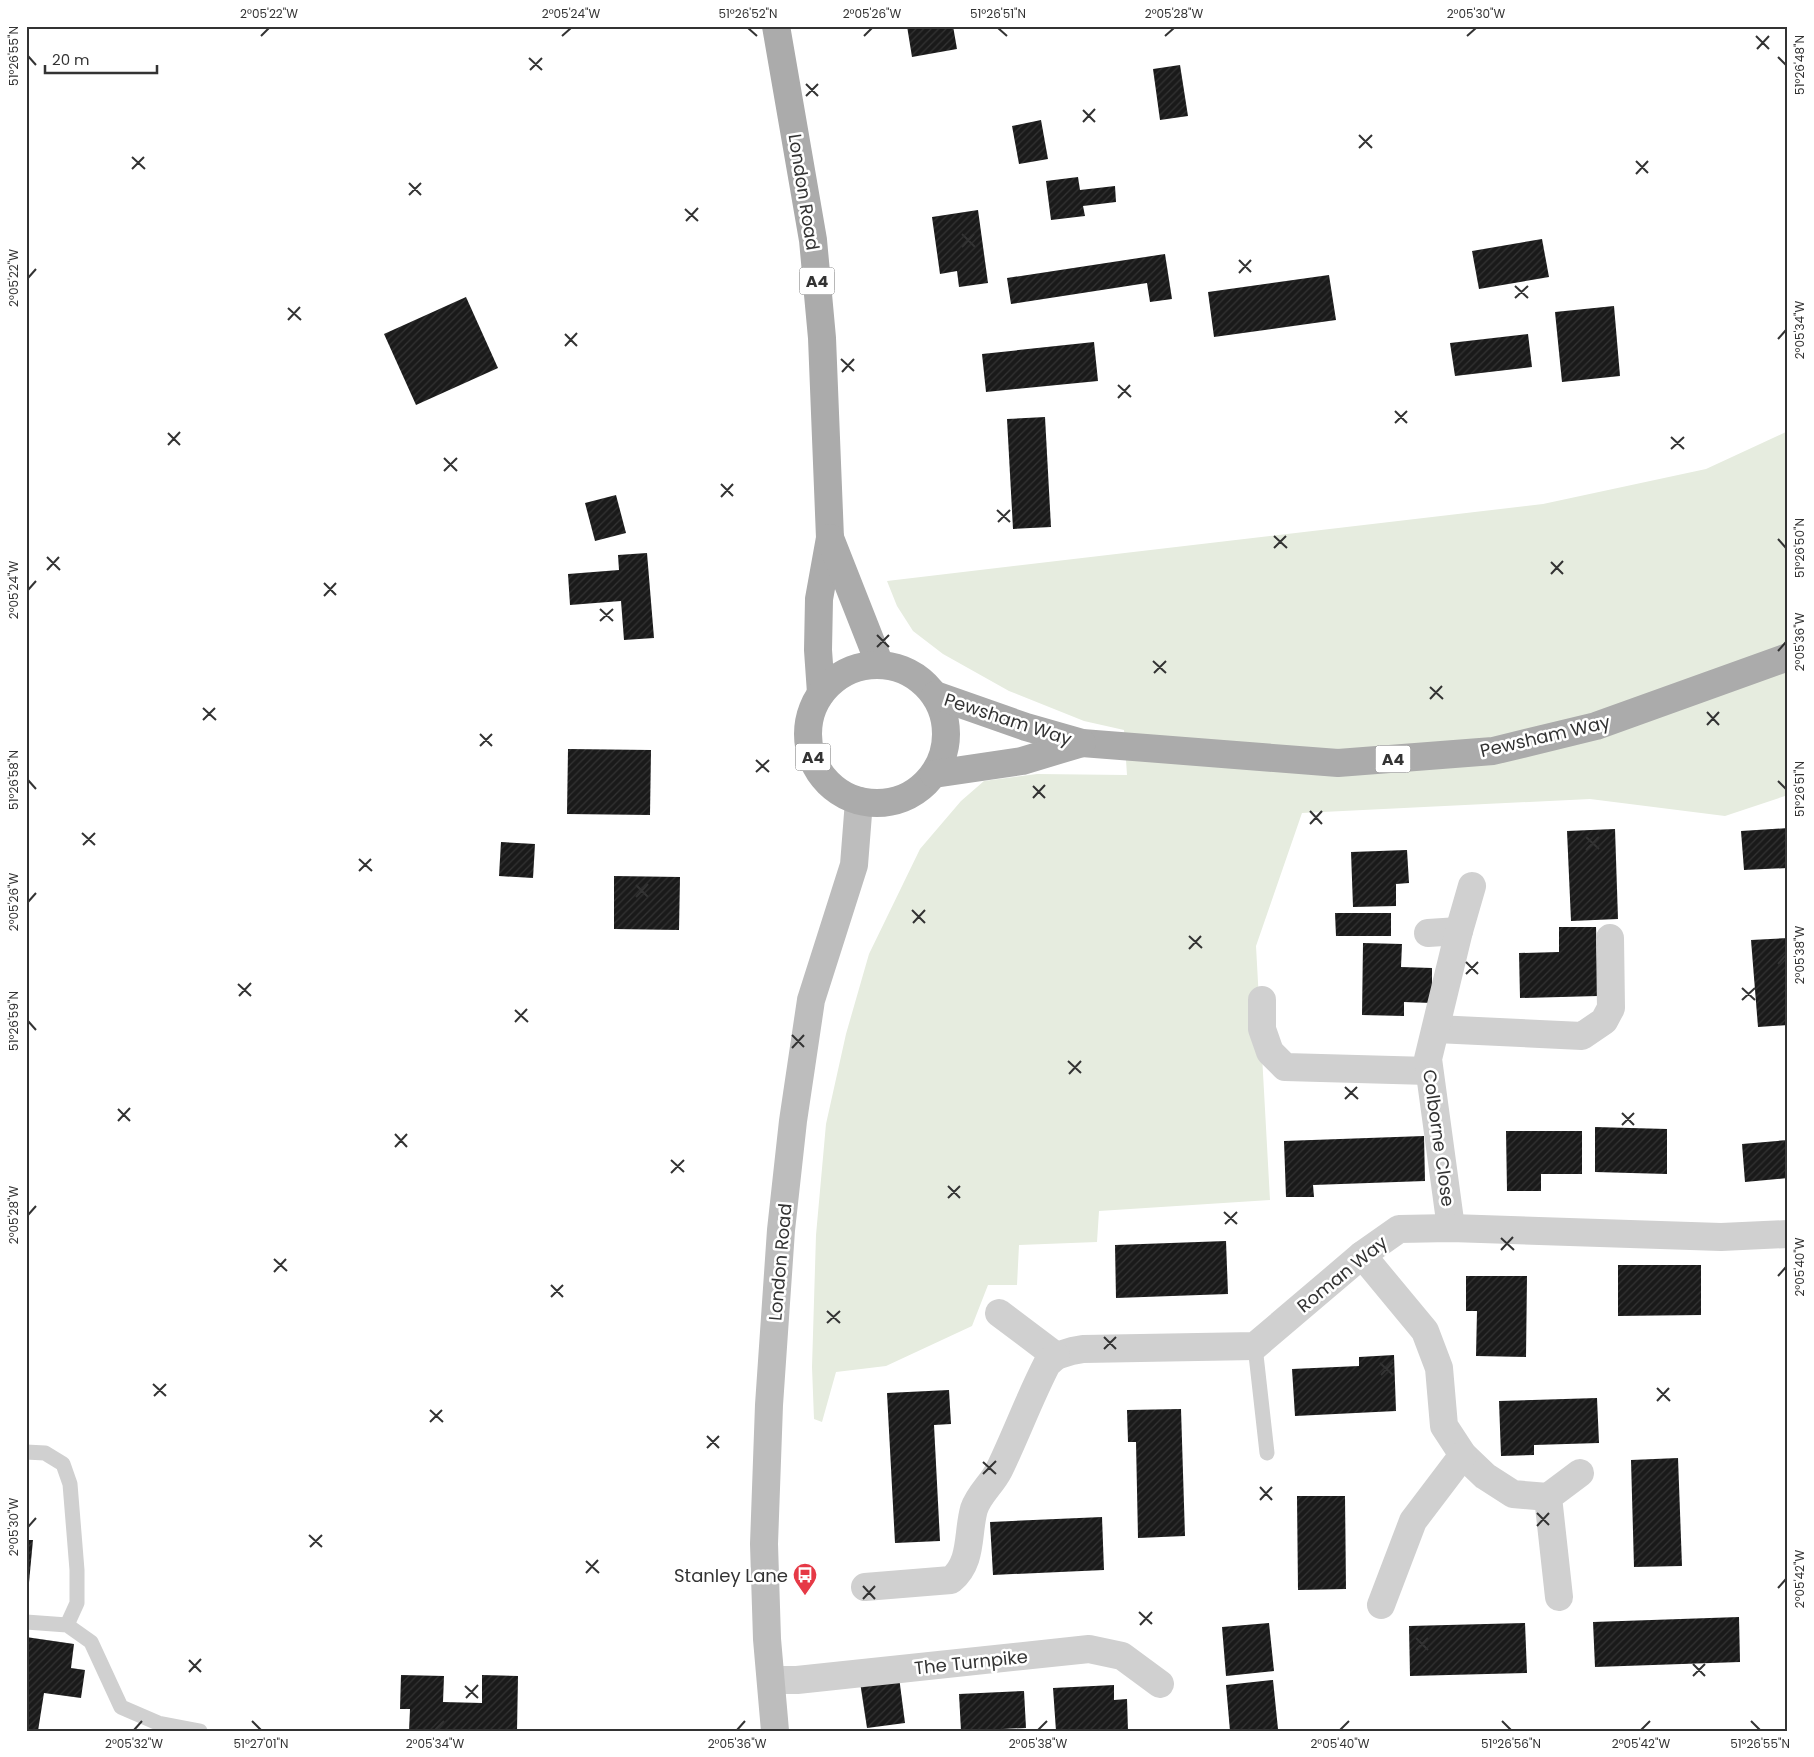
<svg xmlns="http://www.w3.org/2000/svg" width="1814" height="1757" font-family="Poppins,sans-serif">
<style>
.green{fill:#e6ecdf}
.building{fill:url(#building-hatch)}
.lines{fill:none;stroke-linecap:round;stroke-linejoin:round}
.lane{stroke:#d0d0d0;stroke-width:15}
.street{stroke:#d0d0d0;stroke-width:28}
.secondary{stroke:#bdbdbd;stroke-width:28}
.primary{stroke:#ababab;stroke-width:28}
.ticks{fill:none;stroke:#333;stroke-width:2}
.labels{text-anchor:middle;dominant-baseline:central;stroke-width:5;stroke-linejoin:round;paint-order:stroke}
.shield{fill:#fff;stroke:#707070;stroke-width:1}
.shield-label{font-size:16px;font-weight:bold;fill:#333}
.street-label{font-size:18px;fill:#333;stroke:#fff}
.poi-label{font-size:18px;fill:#333;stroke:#fff;text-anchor:end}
.neatline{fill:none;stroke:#333;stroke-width:2}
.ticks-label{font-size:12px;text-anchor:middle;fill:#333}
</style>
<defs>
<pattern id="building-hatch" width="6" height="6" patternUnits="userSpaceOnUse" patternTransform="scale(1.25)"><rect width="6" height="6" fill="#1a1a1a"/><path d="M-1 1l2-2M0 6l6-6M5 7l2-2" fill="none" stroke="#333"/></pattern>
</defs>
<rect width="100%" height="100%" fill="#fff"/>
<path class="green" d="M 1788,431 L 1788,795 L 1725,816 L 1590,799 L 1302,813 L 1256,946 L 1270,1200 L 1099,1211 L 1097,1242 L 1019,1245 L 1017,1285 L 988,1285 L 972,1326 L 886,1366 L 836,1372 L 822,1422 L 814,1419 L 812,1367 L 816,1235 L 826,1124 L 846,1034 L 869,954 L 920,849 L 961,801 L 984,781 L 1037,774 L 1127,775 L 1124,730 L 1084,721 L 1009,691 L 943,654 L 913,631 L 897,606 L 887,581 L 1543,504 L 1706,469 Z"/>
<g class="building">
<path d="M 907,26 L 953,26 L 957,49 L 912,57 Z"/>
<path d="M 1180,65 L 1188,116 L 1160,120 L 1153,69 Z"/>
<path d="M 1041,120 L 1048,159 L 1019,164 L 1012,126 Z"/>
<path d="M 1078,177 L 1080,190 L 1115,186 L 1116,202 L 1083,206 L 1085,216 L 1051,220 L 1046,181 Z"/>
<path d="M 978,210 L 988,283 L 959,287 L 957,271 L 940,274 L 932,217 Z"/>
<path d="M 1542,239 L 1549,277 L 1479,289 L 1472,251 Z"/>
<path d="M 1165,254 L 1172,299 L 1150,302 L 1147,283 L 1011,304 L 1007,278 Z"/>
<path d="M 1329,275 L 1336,320 L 1214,337 L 1208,292 Z"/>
<path d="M 466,297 L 498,368 L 416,405 L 384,334 Z"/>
<path d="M 1614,306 L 1620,376 L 1562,382 L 1555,312 Z"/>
<path d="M 1528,334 L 1532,367 L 1455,376 L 1450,343 Z"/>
<path d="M 1094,342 L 1098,381 L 986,392 L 982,354 Z"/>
<path d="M 1045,417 L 1051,527 L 1013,529 L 1007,419 Z"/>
<path d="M 616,495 L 626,533 L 595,541 L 585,503 Z"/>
<path d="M 647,553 L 654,638 L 624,640 L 621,601 L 570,605 L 568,574 L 619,570 L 618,555 Z"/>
<path d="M 568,749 L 651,750 L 650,815 L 567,814 Z"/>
<path d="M 1788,828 L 1788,868 L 1744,870 L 1741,831 Z"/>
<path d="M 1615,829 L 1618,919 L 1571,921 L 1567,831 Z"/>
<path d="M 501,842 L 535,844 L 533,878 L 499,876 Z"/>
<path d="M 1407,850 L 1409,883 L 1396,884 L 1396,906 L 1353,907 L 1351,852 Z"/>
<path d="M 614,876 L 680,877 L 679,930 L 614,929 Z"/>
<path d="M 1335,913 L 1391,913 L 1391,936 L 1336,936 Z"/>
<path d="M 1559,927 L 1596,927 L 1598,996 L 1520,998 L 1519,953 L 1559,952 Z"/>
<path d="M 1788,938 L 1788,1025 L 1758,1027 L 1751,940 Z"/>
<path d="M 1363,943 L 1402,944 L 1401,967 L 1432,968 L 1432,1003 L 1404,1002 L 1404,1016 L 1362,1015 Z"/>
<path d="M 1595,1127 L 1667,1129 L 1667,1174 L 1595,1172 Z"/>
<path d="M 1506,1131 L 1582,1131 L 1582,1174 L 1541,1174 L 1541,1191 L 1507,1191 Z"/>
<path d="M 1424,1136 L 1425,1181 L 1313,1185 L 1314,1197 L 1286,1197 L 1284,1141 Z"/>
<path d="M 1788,1140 L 1788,1178 L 1745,1182 L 1742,1144 Z"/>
<path d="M 1226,1241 L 1228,1294 L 1116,1298 L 1115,1245 Z"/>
<path d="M 1618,1265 L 1701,1265 L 1701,1315 L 1618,1316 Z"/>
<path d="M 1466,1276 L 1527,1276 L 1526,1357 L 1476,1356 L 1477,1311 L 1466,1311 Z"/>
<path d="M 1394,1355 L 1396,1411 L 1295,1416 L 1292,1369 L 1359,1366 L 1359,1357 Z"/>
<path d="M 949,1390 L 951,1424 L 934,1425 L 940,1541 L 895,1543 L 887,1393 Z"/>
<path d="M 1597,1398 L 1599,1443 L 1534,1445 L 1534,1455 L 1501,1456 L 1499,1401 Z"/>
<path d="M 1181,1409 L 1185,1536 L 1138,1538 L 1136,1442 L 1128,1442 L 1127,1410 Z"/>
<path d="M 1678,1458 L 1682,1566 L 1634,1567 L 1631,1460 Z"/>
<path d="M 1297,1496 L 1345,1496 L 1346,1589 L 1298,1590 Z"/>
<path d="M 1102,1517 L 1104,1570 L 993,1575 L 990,1522 Z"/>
<path d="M 26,1540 L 33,1540 L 28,1593 L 26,1593 Z"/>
<path d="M 1739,1617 L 1740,1662 L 1595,1667 L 1593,1622 Z"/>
<path d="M 1269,1623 L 1274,1671 L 1226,1676 L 1222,1627 Z"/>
<path d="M 1525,1623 L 1527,1673 L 1410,1676 L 1409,1626 Z"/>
<path d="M 26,1637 L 74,1644 L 71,1668 L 85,1670 L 81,1698 L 44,1693 L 38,1731 L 26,1731 Z"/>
<path d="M 401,1675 L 444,1676 L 443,1702 L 482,1703 L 482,1675 L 518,1676 L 517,1731 L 409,1731 L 410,1709 L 400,1709 Z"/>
<path d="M 899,1677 L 905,1723 L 867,1728 L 860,1682 Z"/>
<path d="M 1273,1680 L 1278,1729 L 1230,1731 L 1226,1685 Z"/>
<path d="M 1114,1685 L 1114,1700 L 1127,1699 L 1128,1731 L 1056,1731 L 1053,1688 Z"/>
<path d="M 1024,1691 L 1026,1728 L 961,1731 L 959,1694 Z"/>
</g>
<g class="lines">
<g class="lane">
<path d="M 1255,1346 L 1267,1453"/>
<path d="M 26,1452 L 45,1453 L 63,1464 L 70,1484 L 77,1570 L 77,1603 L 67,1625"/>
<path d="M 26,1622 L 67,1625 L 91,1642 L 121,1707 L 158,1723 L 200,1731"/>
</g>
<g class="street">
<path d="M 1428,933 L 1459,931"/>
<path d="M 1262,1000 L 1262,1029 L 1270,1052 L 1285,1067 L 1429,1071"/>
<path d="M 1436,1029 L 1582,1036 L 1604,1021 L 1611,1008 L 1610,938"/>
<path d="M 1451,1228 L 1428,1059 L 1459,931 L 1472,886"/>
<path d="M 1362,1255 L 1425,1331 L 1439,1368 L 1444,1426 L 1463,1455 L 1485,1476 L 1513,1494 L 1548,1497"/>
<path d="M 999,1313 L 1056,1356 L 1072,1351 L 1083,1349 L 1255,1346 L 1362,1255 L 1399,1229 L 1451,1228 L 1721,1237 L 1788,1234"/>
<path d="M 865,1587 L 951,1580 C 973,1562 967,1534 974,1509 C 979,1494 992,1484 999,1470 C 1016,1435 1029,1399 1047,1364 L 1056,1356"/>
<path d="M 1559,1597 L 1548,1497 L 1580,1473"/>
<path d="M 1381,1605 L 1413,1521 L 1463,1455"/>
<path d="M 771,1680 L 797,1680 L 1089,1649 L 1122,1656 L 1160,1684"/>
</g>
<path class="secondary" d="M 775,1731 L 767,1639 L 764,1544 L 769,1405 L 781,1230 L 793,1121 L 811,1000 L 854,865 L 859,801"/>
<g class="primary">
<path d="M 776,26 L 813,240 L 822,338 L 830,538 L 819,599 L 818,650 L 821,693"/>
<path d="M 830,538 L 880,665"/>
<circle cx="877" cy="734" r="69"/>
<path d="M 935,695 L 1026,727 L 1082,743 L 1338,763 L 1493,751 L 1596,726 L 1788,657"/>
<path d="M 934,774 L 1022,761 L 1082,743"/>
</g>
</g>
<path class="ticks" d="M 748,28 L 757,36M 998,28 L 1007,36M 261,36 L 269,28M 562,36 L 571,28M 864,36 L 872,28M 1165,36 L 1174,28M 1467,36 L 1476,28M 1756,36 L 1769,49M 1757,49 L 1769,36M 28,56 L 36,65M 1778,57 L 1786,65M 529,58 L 542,70M 530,70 L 542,58M 806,84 L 818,96M 806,96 L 818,84M 1083,110 L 1095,122M 1083,122 L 1095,109M 1359,135 L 1372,148M 1359,148 L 1372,135M 132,157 L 145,169M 1636,161 L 1648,173M 132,169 L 144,157M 1636,174 L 1648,161M 409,183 L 421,195M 409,195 L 421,183M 685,209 L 698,221M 686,221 L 698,208M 962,234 L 975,247M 962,247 L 974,234M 1239,260 L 1251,272M 1239,273 L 1251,260M 28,278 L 36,269M 1515,286 L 1528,298M 1515,298 L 1528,286M 288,308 L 301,320M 288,320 L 300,307M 565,334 L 577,346M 1778,339 L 1786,330M 565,346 L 577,333M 841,359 L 854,371M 842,372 L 854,359M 1118,385 L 1131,397M 1118,398 L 1130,385M 1395,411 L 1407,423M 1395,423 L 1407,411M 168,433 L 180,445M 1671,437 L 1684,449M 168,445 L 180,432M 1671,449 L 1684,437M 444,458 L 457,471M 444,471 L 457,458M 721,484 L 733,496M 721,497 L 733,484M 997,510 L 1010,522M 998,522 L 1010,510M 1274,536 L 1287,548M 1778,539 L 1786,548M 1274,548 L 1286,536M 47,557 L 60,570M 1551,562 L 1563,574M 47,570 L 59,557M 1551,574 L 1563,561M 324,583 L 336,595M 28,590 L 36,581M 324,596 L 336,583M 600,609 L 613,621M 600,621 L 613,609M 877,635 L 889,647M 877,647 L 889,635M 1778,651 L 1786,642M 1153,661 L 1166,673M 1154,673 L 1166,661M 1430,687 L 1443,699M 1430,699 L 1442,686M 203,708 L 216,720M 1707,712 L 1719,725M 203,720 L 215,708M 1707,725 L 1719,712M 480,734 L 492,746M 480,746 L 492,734M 756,760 L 769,772M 756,772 L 769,760M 28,780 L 36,789M 1778,781 L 1786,789M 1033,786 L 1045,798M 1033,798 L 1045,785M 1310,811 L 1322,824M 1310,824 L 1322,811M 82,833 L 95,845M 1586,837 L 1599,849M 83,845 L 95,833M 1586,850 L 1599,837M 359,859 L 372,871M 359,871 L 371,859M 636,885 L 648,897M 636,897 L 648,884M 28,902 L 36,893M 912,910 L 925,923M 913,923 L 925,910M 1189,936 L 1202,948M 1189,949 L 1201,936M 1466,962 L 1478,974M 1778,964 L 1786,955M 1466,974 L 1478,962M 238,984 L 251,996M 1742,988 L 1755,1000M 239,996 L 251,983M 1742,1000 L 1755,988M 515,1010 L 528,1022M 28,1021 L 36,1030M 515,1022 L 527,1009M 792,1035 L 804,1047M 792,1048 L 804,1035M 1068,1061 L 1081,1073M 1069,1074 L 1081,1061M 1345,1087 L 1358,1099M 1345,1099 L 1357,1087M 118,1109 L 130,1121M 1622,1113 L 1634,1125M 118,1121 L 130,1108M 1622,1125 L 1634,1113M 395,1134 L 407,1147M 395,1147 L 407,1134M 671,1160 L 684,1172M 671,1173 L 684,1160M 948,1186 L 960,1198M 948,1198 L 960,1186M 1224,1212 L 1237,1224M 28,1215 L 36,1206M 1225,1224 L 1237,1212M 1501,1238 L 1514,1250M 1501,1250 L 1513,1237M 274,1259 L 287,1271M 274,1272 L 286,1259M 1778,1276 L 1786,1267M 551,1285 L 563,1297M 551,1297 L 563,1285M 827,1311 L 840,1323M 827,1323 L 840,1311M 1104,1337 L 1116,1349M 1104,1349 L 1116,1337M 1380,1363 L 1393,1375M 1381,1375 L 1393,1362M 153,1384 L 166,1396M 1657,1388 L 1670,1401M 154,1396 L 166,1384M 1657,1401 L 1669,1388M 430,1410 L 443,1422M 430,1422 L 442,1410M 707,1436 L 719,1448M 707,1448 L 719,1436M 983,1462 L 996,1474M 983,1474 L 996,1461M 1260,1487 L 1272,1500M 1260,1500 L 1272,1487M 1537,1513 L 1549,1525M 1537,1526 L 1549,1513M 28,1527 L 36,1518M 309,1535 L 322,1547M 310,1547 L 322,1535M 586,1561 L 599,1573M 586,1573 L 598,1560M 863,1586 L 875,1599M 1778,1588 L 1786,1579M 863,1599 L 875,1586M 1139,1612 L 1152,1624M 1140,1625 L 1152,1612M 1416,1638 L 1428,1650M 1416,1650 L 1428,1638M 189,1660 L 201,1672M 1693,1664 L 1705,1676M 189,1672 L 201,1659M 1693,1676 L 1705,1664M 465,1686 L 478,1698M 466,1698 L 478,1685M 252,1721 L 261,1730M 1502,1721 L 1511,1730M 1751,1721 L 1760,1730M 134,1730 L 142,1721M 435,1730 L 444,1721M 737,1730 L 745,1721M 1038,1730 L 1047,1721M 1340,1730 L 1349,1721M 1641,1730 L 1650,1721"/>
<defs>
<symbol id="bus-pin" viewBox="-11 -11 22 30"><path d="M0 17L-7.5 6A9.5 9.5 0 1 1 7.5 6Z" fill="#e63946" stroke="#fff"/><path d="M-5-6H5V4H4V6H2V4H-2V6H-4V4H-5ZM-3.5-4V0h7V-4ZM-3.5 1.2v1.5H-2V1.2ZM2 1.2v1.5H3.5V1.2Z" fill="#fff"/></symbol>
</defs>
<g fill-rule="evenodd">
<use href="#bus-pin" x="791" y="1561" width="28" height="38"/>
</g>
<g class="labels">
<g class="shield">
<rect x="799.5" y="267.5" width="35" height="27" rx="4"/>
<rect x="795.5" y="743.5" width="35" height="27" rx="4"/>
<rect x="1375.5" y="745.5" width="35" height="27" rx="4"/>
</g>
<g class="shield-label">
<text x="817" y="281">A4</text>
<text x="813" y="757">A4</text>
<text x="1393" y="759">A4</text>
</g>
<g class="street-label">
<text transform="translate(804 192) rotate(81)">London Road</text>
<text transform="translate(1008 719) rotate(18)">Pewsham Way</text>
<text transform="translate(1545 736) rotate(-13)">Pewsham Way</text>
<text transform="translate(1439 1138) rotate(82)">Colborne Close</text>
<text transform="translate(780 1262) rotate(-85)">London Road</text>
<text transform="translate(1342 1274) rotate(-39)">Roman Way</text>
<text transform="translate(971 1662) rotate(-6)">The Turnpike</text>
</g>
<g class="poi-label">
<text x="788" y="1575">Stanley Lane</text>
</g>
</g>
<rect width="1814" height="1757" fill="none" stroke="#ffffff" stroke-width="55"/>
<path d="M45 65v8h112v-8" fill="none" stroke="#333333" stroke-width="2.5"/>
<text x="52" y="65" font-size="15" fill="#333333" stroke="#ffffff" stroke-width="4" paint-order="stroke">20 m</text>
<rect x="28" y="28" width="1758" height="1702" class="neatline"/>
<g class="ticks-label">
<text x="269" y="18">2°05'22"W</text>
<text x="571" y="18">2°05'24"W</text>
<text x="748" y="18">51°26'52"N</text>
<text x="872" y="18">2°05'26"W</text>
<text x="998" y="18">51°26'51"N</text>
<text x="1174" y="18">2°05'28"W</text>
<text x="1476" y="18">2°05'30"W</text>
<text transform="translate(14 56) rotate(-90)" y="4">51°26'55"N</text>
<text transform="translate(1800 65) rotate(-90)" y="4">51°26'48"N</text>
<text transform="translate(14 278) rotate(-90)" y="4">2°05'22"W</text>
<text transform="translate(1800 330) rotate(-90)" y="4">2°05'34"W</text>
<text transform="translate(1800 548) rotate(-90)" y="4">51°26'50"N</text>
<text transform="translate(14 590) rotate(-90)" y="4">2°05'24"W</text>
<text transform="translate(1800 642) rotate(-90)" y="4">2°05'36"W</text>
<text transform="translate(14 780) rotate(-90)" y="4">51°26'58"N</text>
<text transform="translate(1800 789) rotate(-90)" y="4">51°26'51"N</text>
<text transform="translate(14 902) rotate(-90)" y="4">2°05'26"W</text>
<text transform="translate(1800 955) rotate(-90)" y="4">2°05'38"W</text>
<text transform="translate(14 1021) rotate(-90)" y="4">51°26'59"N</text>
<text transform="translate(14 1215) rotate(-90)" y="4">2°05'28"W</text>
<text transform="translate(1800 1267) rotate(-90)" y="4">2°05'40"W</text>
<text transform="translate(14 1527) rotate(-90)" y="4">2°05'30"W</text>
<text transform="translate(1800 1579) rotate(-90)" y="4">2°05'42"W</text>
<text x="134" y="1748">2°05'32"W</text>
<text x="261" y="1748">51°27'01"N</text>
<text x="435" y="1748">2°05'34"W</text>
<text x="737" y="1748">2°05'36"W</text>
<text x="1038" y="1748">2°05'38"W</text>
<text x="1340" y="1748">2°05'40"W</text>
<text x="1511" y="1748">51°26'56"N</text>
<text x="1641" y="1748">2°05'42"W</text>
<text x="1760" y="1748">51°26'55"N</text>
</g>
</svg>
